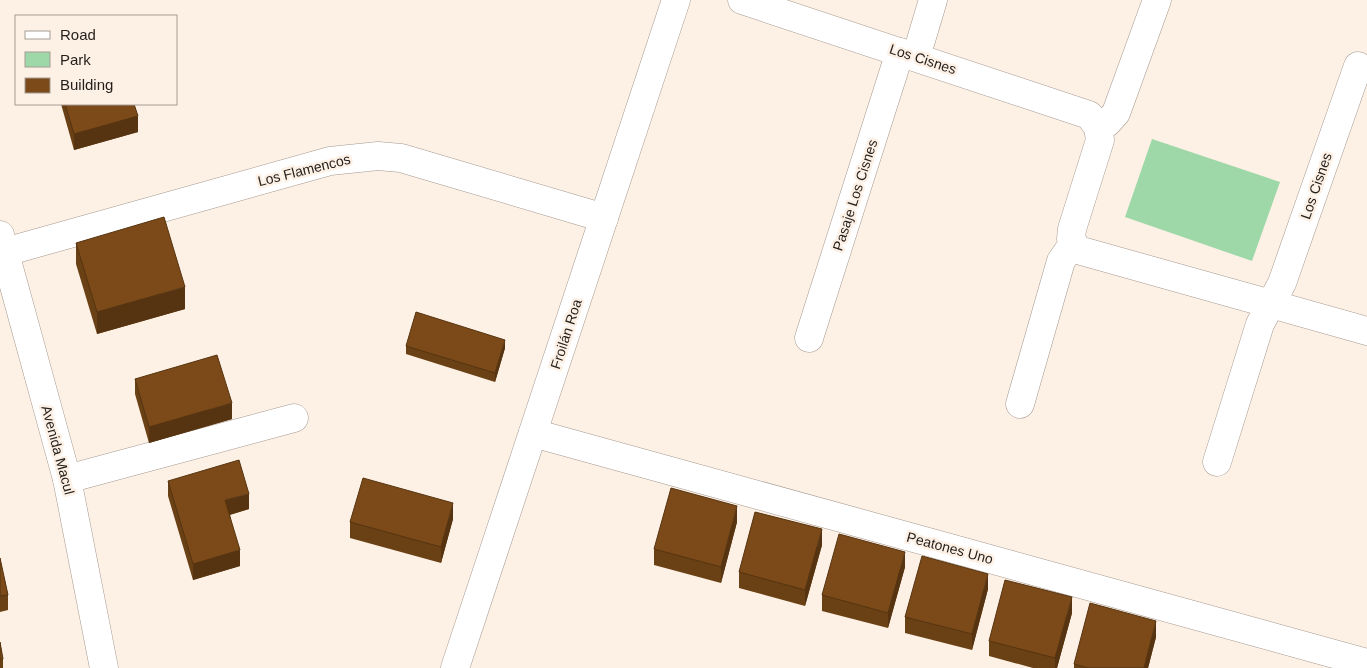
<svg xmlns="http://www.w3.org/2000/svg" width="1367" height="668" font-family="Helvetica,sans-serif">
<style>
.green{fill:#9ed8a8}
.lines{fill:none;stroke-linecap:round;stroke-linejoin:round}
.street-casing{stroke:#a59990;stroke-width:29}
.secondary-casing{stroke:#a59990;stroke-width:29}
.primary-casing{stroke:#a59990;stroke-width:29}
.street{stroke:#fff;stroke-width:28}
.secondary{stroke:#fff;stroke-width:28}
.primary{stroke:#fff;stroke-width:28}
.wall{fill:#6a4015}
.shaded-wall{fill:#563411}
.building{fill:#7b4a18;stroke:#563411}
.labels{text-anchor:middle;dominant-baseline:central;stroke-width:5;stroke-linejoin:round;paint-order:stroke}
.street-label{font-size:14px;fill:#231f1b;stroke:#fdf0e5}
</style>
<rect width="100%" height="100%" fill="#fdf0e5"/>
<path class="green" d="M 1152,139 L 1280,182 L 1252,261 L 1125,217 Z"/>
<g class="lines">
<defs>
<g id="street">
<path d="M 742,0 L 1089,115 L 1098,127 L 1100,140 L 1072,229 L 1071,239 L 1078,250 L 1367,331"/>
<path d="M 916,57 L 933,0"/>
<path d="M 1098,127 L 1107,123 L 1116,113 L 1157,0"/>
<path d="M 809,338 L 900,52"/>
<path d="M 1020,404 L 1061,261 L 1073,244"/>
<path d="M 533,433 L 1367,663"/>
<path d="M 1217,462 L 1260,324 L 1282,283 L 1358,66"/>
<path d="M 67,479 L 294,418"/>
</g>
<g id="secondary">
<path d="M 5,252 L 330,161 L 378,156 L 401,158 L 604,218"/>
<path d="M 455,668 L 676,0"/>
</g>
<path id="primary" d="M 0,235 L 67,479 L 104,668"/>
</defs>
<use href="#street" class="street-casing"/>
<use href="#secondary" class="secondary-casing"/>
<use href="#primary" class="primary-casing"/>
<use href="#street" class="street"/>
<use href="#secondary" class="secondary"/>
<use href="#primary" class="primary"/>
</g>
<g class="wall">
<path d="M 61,104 L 134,104 L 138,132 L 74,150 Z"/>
<path d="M 76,243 L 185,309 L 97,334 L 76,264 Z"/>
<path d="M 406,346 L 505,348 L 495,382 L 406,354 Z"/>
<path d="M 135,379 L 232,419 L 149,443 L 135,394 Z"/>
<path d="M 168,481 L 249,509 L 230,515 L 240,566 L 193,580 L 168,496 Z"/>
<path d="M 453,519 L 441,563 L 350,538 L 350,522 Z"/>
<path d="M 737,522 L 721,583 L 654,565 L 654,549 Z"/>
<path d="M 822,545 L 805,606 L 739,588 L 739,572 Z"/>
<path d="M 0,558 L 8,595 L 8,610 L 0,612 Z"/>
<path d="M 905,567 L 888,628 L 822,611 L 822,595 Z"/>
<path d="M 988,589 L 972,650 L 905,633 L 905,617 Z"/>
<path d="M 1072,613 L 1057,668 L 1033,668 L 989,656 L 989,641 Z"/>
<path d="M 1156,637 L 1148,668 L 1074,668 L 1074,664 Z"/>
<path d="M 0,642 L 3,659 L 3,668 L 0,668 Z"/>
</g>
<g class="shaded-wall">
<path d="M 138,116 L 138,132 L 74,150 L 74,134 Z"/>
<path d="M 185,287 L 185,309 L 97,334 L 97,312 Z"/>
<path d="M 505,340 L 505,348 L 495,382 L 495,373 Z"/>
<path d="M 232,403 L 232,419 L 149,443 L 149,427 Z"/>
<path d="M 249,494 L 249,509 L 225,516 L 225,500 Z"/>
<path d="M 453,503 L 453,519 L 441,563 L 441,547 Z"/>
<path d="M 737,506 L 737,522 L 721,583 L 721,567 Z"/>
<path d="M 822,529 L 822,545 L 805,606 L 805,590 Z"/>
<path d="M 240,550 L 240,566 L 193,580 L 193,564 Z"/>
<path d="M 905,552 L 905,567 L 888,628 L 888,613 Z"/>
<path d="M 988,574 L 988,589 L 972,650 L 972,634 Z"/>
<path d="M 1072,597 L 1072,613 L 1057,668 L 1055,668 L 1055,658 Z"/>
<path d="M 1156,621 L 1156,637 L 1148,668 L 1144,668 Z"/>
</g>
<g class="building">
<path d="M 65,104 L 134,104 L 138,116 L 74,134 Z"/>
<path d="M 164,217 L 185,287 L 97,312 L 76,243 Z"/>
<path d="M 416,312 L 505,340 L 495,373 L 406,346 Z"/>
<path d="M 217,355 L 232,403 L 149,427 L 135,379 Z"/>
<path d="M 239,460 L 249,494 L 225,500 L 240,550 L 193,564 L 168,481 Z"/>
<path d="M 363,478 L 453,503 L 441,547 L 350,522 Z"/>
<path d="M 671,488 L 737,506 L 721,567 L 654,549 Z"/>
<path d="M 755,512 L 822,529 L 805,590 L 739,572 Z"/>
<path d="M 839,534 L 905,552 L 888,613 L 822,595 Z"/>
<path d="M 922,556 L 988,574 L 972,634 L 905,617 Z"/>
<path d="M 0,558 L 8,595 L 0,596 Z"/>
<path d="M 1005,580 L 1072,597 L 1055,658 L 989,641 Z"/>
<path d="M 1090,603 L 1156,621 L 1144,668 L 1088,668 L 1074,664 Z"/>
<path d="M 0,642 L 3,659 L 0,659 Z"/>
</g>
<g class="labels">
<g class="street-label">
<text transform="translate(923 59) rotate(18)">Los Cisnes</text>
<text transform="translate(304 170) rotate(-14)">Los Flamencos</text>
<text transform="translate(1316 186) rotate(-71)">Los Cisnes</text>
<text transform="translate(855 195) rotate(-72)">Pasaje Los Cisnes</text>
<text transform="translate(566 334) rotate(-72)">Froilán Roa</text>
<text transform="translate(58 450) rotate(75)">Avenida Macul</text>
<text transform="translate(950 548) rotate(15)">Peatones Uno</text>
</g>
</g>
<rect x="15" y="15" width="162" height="90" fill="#fdf0e5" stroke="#a69c94"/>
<rect x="25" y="31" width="25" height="8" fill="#ffffff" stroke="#a69c94"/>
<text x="60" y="40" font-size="15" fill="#231f1b">Road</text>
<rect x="25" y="52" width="25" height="15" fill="#9ed8a8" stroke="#a69c94"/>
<text x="60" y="65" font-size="15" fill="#231f1b">Park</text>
<rect x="25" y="78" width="25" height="15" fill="#7b4a18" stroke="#a69c94"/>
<text x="60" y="90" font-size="15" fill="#231f1b">Building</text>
</svg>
